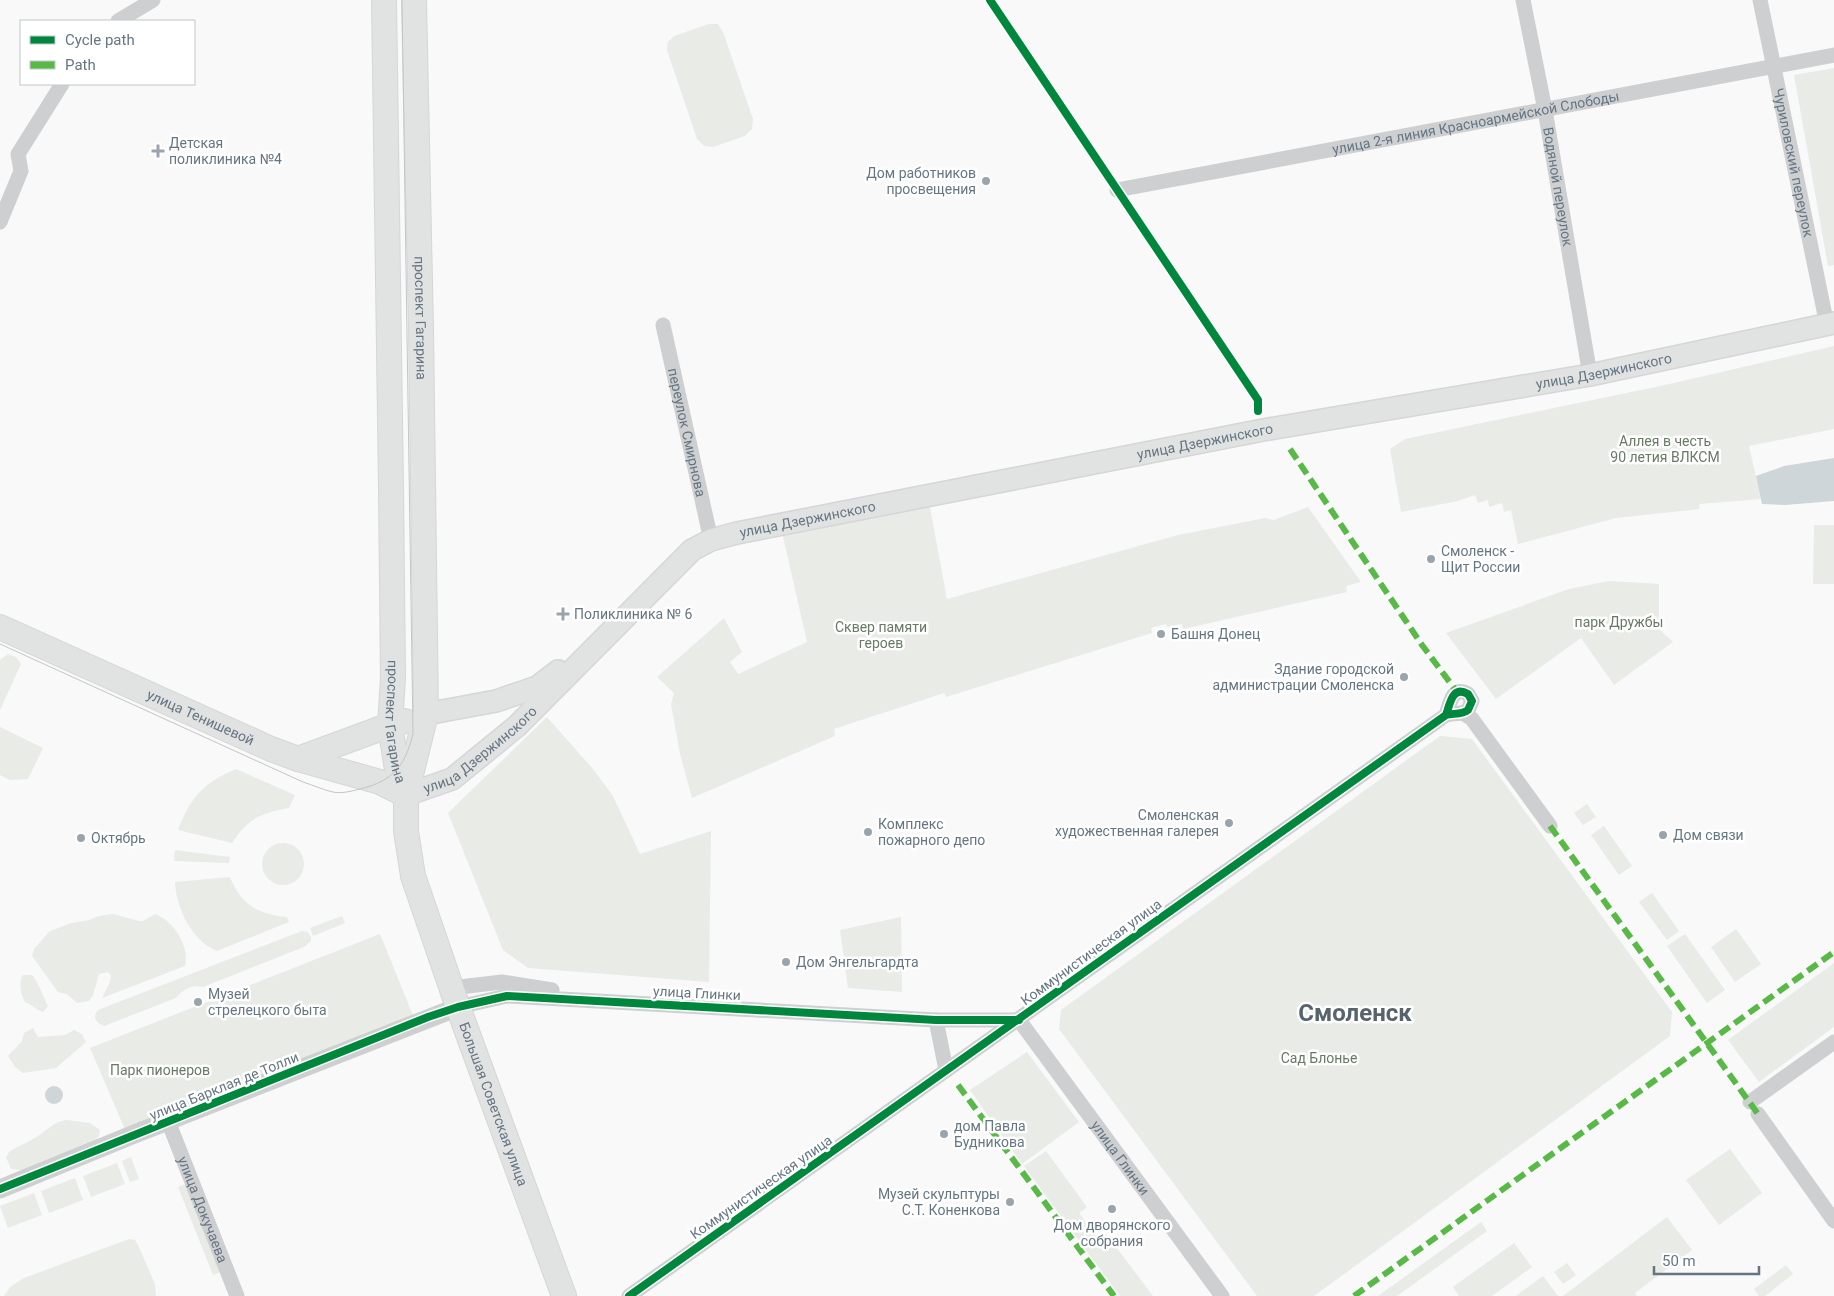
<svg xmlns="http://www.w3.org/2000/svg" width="1834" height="1296" font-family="Roboto,sans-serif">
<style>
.green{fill:#e8ebe6}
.water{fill:#ced6d9}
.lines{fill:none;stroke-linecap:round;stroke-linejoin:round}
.secondary-casing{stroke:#d5d6d7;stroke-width:24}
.primary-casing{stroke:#d5d6d7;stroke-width:26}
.minor{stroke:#cecfd0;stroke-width:15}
.tertiary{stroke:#cecfd0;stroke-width:19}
.secondary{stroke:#e1e2e2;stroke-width:21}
.primary{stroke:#e1e2e2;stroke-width:24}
.tram{stroke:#c3c5c6;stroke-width:1}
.quiet{stroke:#58b947;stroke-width:6;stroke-dasharray:12 6;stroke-linecap:butt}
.cycleway-casing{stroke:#fff;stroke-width:11}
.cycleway{stroke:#00873e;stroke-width:8}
.poi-dot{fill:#99a4ac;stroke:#fff;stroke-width:2}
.labels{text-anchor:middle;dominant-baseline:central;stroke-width:5;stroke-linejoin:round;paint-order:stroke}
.street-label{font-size:14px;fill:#657683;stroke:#fff}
.poi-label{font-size:14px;fill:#657683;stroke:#fff;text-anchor:start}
.park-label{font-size:14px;fill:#687a64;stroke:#fff}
.town-label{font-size:24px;font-weight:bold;fill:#57646e;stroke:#fff}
</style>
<rect width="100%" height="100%" fill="#f9f9f9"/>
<g class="green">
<path d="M 709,24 L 718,24 L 723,32 L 753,119 L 752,129 L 745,136 L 713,147 L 704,146 L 697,139 L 667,50 L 668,42 L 674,36 Z"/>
<path d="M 1834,68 L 1834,265 L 1828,266 L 1794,75 Z"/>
<path d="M 1834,346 L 1834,429 L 1749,446 L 1761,499 L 1699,504 L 1700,509 L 1616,518 L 1518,544 L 1511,510 L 1504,512 L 1502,503 L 1489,507 L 1488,500 L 1478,503 L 1475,495 L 1458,501 L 1401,512 L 1390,449 L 1405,439 L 1665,385 Z"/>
<path d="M 929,502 L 947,599 L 1178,535 L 1265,518 L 1274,520 L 1308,507 L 1361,582 L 1346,586 L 1347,592 L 1183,629 L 1182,624 L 1167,627 L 1166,624 L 1151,628 L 1152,633 L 946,697 L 944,693 L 834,729 L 835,736 L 692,798 L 680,754 L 671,704 L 674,693 L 657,677 L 724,618 L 742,652 L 730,662 L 738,674 L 807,642 L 782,532 Z"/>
<path d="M 1814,525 L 1834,525 L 1834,584 L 1813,584 Z"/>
<path d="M 1609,581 L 1659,584 L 1659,629 L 1673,642 L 1614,685 L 1581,638 L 1496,699 L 1446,633 L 1569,589 Z"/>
<path d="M 8,654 L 16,657 L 21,664 L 0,710 L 0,660 Z"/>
<path d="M 547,717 L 593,769 L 613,796 L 640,854 L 711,831 L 709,982 L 528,968 L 503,950 L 448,813 Z"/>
<path d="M 0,727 L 43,748 L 28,779 L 10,780 L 0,775 Z"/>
<path d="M 1440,736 L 1472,739 L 1672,1012 L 1670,1036 L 1314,1296 L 1257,1296 L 1059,1029 L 1061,1010 Z"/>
<path d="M 236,769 L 295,795 L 289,808 C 262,813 248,818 232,843 L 178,830 C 191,797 203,783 236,769 Z"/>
<path d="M 1587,804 L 1596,817 L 1583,825 L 1574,813 Z"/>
<path d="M 1604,826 L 1632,866 L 1619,875 L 1591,835 Z"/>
<circle cx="283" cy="864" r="21"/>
<path d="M 175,850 L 230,857 L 229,863 L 174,861 Z"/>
<path d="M 230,877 C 240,904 259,915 287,917 L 289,922 L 217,951 C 192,941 176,908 175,882 Z"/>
<path d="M 1652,893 L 1679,931 L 1667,940 L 1639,902 Z"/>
<path d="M 113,914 L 139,921 L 143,921 L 155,914 C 174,921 190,947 185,966 L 102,998 L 110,982 L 111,976 L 108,972 L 99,974 L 93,995 L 89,1001 L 77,1003 L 67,994 L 58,992 L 32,956 L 34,949 L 50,931 L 72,923 L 89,920 L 99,916 Z"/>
<path d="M 342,916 L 345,923 L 313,936 L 310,928 Z"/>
<path d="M 901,917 L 902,992 L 848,988 L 840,930 Z"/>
<path d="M 1736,929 L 1761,964 L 1735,982 L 1711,947 Z"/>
<path d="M 302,931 L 308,932 L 311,937 L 311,941 L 304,947 L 203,987 C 192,984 182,990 176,998 L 104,1026 C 96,1023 92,1017 98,1010 Z"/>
<path d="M 380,934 L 414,1018 L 126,1132 L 90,1048 Z"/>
<path d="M 1685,934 L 1725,990 L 1707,1003 L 1667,946 Z"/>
<path d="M 1834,963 L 1834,1027 L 1759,1082 L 1728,1040 Z"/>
<path d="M 23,975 L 32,975 C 39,983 43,997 48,1006 L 43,1012 C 36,1010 32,1004 25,1002 C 21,995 18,982 23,975 Z"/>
<path d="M 33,1028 L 38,1037 L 65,1035 L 74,1030 L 82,1034 L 86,1042 L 56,1068 L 23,1073 L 15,1067 L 8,1056 L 22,1041 L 24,1033 Z"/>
<path d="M 1027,1052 L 1079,1122 L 1022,1164 L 970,1090 Z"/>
<path d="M 66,1120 L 90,1123 L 100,1130 L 99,1136 L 94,1141 L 25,1170 L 11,1169 L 6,1157 L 9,1152 C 18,1146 29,1142 38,1136 C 48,1129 54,1122 66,1120 Z"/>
<path d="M 1730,1149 L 1762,1193 L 1719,1225 L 1686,1180 Z"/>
<path d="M 1046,1151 L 1087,1207 L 1079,1213 L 1098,1239 L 1106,1234 L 1153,1296 L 1120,1296 L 1024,1166 Z"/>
<path d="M 131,1157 L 139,1179 L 130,1182 L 122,1161 Z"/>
<path d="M 117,1163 L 125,1184 L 91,1197 L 83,1176 Z"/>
<path d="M 75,1178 L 83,1200 L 49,1213 L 41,1191 Z"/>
<path d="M 189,1183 L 224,1271 L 213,1275 L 178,1187 Z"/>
<path d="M 34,1193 L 42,1215 L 8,1228 L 0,1206 Z"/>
<path d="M 1667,1217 L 1692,1250 L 1635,1293 L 1637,1296 L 1563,1296 Z"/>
<path d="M 1481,1222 L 1487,1231 L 1397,1296 L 1378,1296 Z"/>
<path d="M 129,1239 L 135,1240 L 138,1245 L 155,1284 L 156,1296 L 4,1296 L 10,1287 L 24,1278 Z"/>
<path d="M 1514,1243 L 1532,1267 L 1492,1296 L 1459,1296 L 1453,1287 Z"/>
<path d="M 1567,1263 L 1576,1275 L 1563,1284 L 1554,1272 Z"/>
<path d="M 1786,1265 L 1793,1274 L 1765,1296 L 1759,1296 L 1754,1289 Z"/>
<path d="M 1543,1276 L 1558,1296 L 1516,1296 Z"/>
</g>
<g class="water">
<path d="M 1834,458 L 1834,501 L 1785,505 L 1762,504 L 1756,476 L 1784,466 Z"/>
<circle cx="54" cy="1095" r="9"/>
</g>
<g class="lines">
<defs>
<g id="secondary">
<path d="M 426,714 L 496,701 L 537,687 L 558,671"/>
<path id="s7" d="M 406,795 L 452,779 L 517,726 L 692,550 L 711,540 L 737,533 L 885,504 L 1263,430 L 1590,375 L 1834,323"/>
</g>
<g id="primary">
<path id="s8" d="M 384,0 L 391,488 L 393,678 L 390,725 L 397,770 L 406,795"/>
<path id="s9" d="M 414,0 L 421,329 L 426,714 L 406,795 L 406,831 L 413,876 L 458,1007 L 564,1296"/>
<path id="s10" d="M 0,627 L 271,749 L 298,759 L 380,782 L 406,795"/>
<path d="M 298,759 L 390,725 L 405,721"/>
</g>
</defs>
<use href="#secondary" class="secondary-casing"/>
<use href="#primary" class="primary-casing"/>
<g class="minor">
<path id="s1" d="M 1523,0 L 1545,110 L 1590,375"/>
<path id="s2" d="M 1760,0 L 1827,325"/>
<path d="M 118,21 L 153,0"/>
<path id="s3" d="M 1117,190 L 1834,55"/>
<path d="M 0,222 L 21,171 L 18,154 L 62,84"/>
<path id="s4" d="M 663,325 L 711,540"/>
<path d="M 1463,713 L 1472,719 L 1550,826"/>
<path d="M 451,988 L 502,982 L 552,990"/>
<path d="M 458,1007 L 507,996 L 936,1020 L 1019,1020"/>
<path d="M 936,1020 L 946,1070"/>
<path id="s5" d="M 1019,1020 L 1222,1296"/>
<path d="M 1750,1102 L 1834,1042"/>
<path d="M 1758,1114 L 1834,1221"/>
<path id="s6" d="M 168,1121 L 237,1296"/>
<path d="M 629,1296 L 1446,715 C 1453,713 1462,715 1468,710 L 1472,701 L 1468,694 C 1452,685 1450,704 1446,715"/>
</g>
<path class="tertiary" d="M 0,1189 L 132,1135 L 458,1007"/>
<use href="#secondary" class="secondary"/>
<use href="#primary" class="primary"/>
<path class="tram" d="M 0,644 L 303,782 C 313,785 323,790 333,792 C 341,794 352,791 360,789 C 393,781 405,766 413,734 L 402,0"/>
<g class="quiet">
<path d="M 1290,449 L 1422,645 L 1457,692"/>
<path d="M 1550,826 L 1758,1114"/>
<path d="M 958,1085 L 1114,1296"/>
<path d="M 1354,1296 L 1834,952"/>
</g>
<defs>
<g id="cycleway">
<path d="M 990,0 L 1258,400 L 1258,411"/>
<path d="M 0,1189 L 428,1017 L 458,1007 L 507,996 L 936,1020 L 1019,1020"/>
<path d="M 629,1296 L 1446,715 C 1453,713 1462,715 1468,710 L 1472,701 L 1468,694 C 1452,685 1450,704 1446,715"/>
</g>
</defs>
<use href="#cycleway" class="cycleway-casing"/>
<use href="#cycleway" class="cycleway"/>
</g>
<g class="poi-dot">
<path d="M155.5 143.5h5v5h5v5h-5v5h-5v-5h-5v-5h5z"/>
<circle cx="986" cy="181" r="5"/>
<circle cx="1431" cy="559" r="5"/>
<path d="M560.5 606.5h5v5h5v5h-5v5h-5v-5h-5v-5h5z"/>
<circle cx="1161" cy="634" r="5"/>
<circle cx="1404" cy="677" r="5"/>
<circle cx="1229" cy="823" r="5"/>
<circle cx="868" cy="832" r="5"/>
<circle cx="1663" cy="835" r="5"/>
<circle cx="81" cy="838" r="5"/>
<circle cx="786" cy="962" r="5"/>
<circle cx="198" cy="1002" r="5"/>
<circle cx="944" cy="1134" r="5"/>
<circle cx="1010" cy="1202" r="5"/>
<circle cx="1112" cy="1209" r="5"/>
</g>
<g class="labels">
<g class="street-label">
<text stroke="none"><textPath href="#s3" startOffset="365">улица 2-я линия Красноармейской Слободы</textPath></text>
<text stroke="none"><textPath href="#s2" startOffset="166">Чуриловский переулок</textPath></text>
<text stroke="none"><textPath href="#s1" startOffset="190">Водяной переулок</textPath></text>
<text stroke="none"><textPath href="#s9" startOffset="318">проспект Гагарина</textPath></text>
<text stroke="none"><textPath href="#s7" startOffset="1311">улица Дзержинского</textPath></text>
<text stroke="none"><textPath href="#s4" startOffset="110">переулок Смирнова</textPath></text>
<text stroke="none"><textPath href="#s7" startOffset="906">улица Дзержинского</textPath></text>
<text stroke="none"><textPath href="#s7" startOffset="501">улица Дзержинского</textPath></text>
<text stroke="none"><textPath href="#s10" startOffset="220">улица Тенишевой</textPath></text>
<text stroke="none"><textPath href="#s8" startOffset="722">проспект Гагарина</textPath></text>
<text stroke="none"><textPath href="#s7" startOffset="88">улица Дзержинского</textPath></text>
<text transform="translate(1091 952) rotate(-36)">Коммунистическая улица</text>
<text transform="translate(697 993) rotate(3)">улица Глинки</text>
<text transform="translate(224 1086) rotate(-22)">улица Барклая де Толли</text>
<text stroke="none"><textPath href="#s9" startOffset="1121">Большая Советская улица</textPath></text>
<text stroke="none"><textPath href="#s5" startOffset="171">улица Глинки</textPath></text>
<text transform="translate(761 1187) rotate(-35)">Коммунистическая улица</text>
<text stroke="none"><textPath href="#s6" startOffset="95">улица Докучаева</textPath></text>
</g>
<g class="poi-label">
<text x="169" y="143">Детская<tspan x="169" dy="16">поликлиника №4</tspan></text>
<text x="976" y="173" text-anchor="end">Дом работников<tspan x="976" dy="16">просвещения</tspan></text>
<text x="1441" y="551">Смоленск -<tspan x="1441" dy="16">Щит России</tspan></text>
<text x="574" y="614">Поликлиника № 6</text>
<text x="1171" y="634">Башня Донец</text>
<text x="1394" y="669" text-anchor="end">Здание городской<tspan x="1394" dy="16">администрации Смоленска</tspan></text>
<text x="1219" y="815" text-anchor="end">Смоленская<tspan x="1219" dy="16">художественная галерея</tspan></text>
<text x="878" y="824">Комплекс<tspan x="878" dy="16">пожарного депо</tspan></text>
<text x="1673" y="835">Дом связи</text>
<text x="91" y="838">Октябрь</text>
<text x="796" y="962">Дом Энгельгардта</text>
<text x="208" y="994">Музей<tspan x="208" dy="16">стрелецкого быта</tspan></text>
<text x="954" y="1126">дом Павла<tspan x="954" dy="16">Будникова</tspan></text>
<text x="1000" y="1194" text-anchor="end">Музей скульптуры<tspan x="1000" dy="16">С.Т. Коненкова</tspan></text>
<text x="1112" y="1225" text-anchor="middle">Дом дворянского<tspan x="1112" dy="16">собрания</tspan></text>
</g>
<g class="park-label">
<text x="1665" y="441">Аллея в честь<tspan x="1665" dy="16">90 летия ВЛКСМ</tspan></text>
<text x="1619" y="622">парк Дружбы</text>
<text x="881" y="627">Сквер памяти<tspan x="881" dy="16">героев</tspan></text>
<text x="1319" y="1058">Сад Блонье</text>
<text x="160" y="1070">Парк пионеров</text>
</g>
<g class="town-label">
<text x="1355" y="1013">Смоленск</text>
</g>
</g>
<rect x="20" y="20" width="175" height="65" fill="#ffffff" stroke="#c1c8cd"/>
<rect x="30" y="36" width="25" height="8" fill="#00873e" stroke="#c1c8cd"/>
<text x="65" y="45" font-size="15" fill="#657683">Cycle path</text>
<rect x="30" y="61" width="25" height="8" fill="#58b947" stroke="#c1c8cd"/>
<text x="65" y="70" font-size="15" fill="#657683">Path</text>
<path d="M1654 1266v8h105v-8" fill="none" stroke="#657683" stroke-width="2.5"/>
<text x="1662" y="1266" font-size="15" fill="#657683" stroke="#ffffff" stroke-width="4" paint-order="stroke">50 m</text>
</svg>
